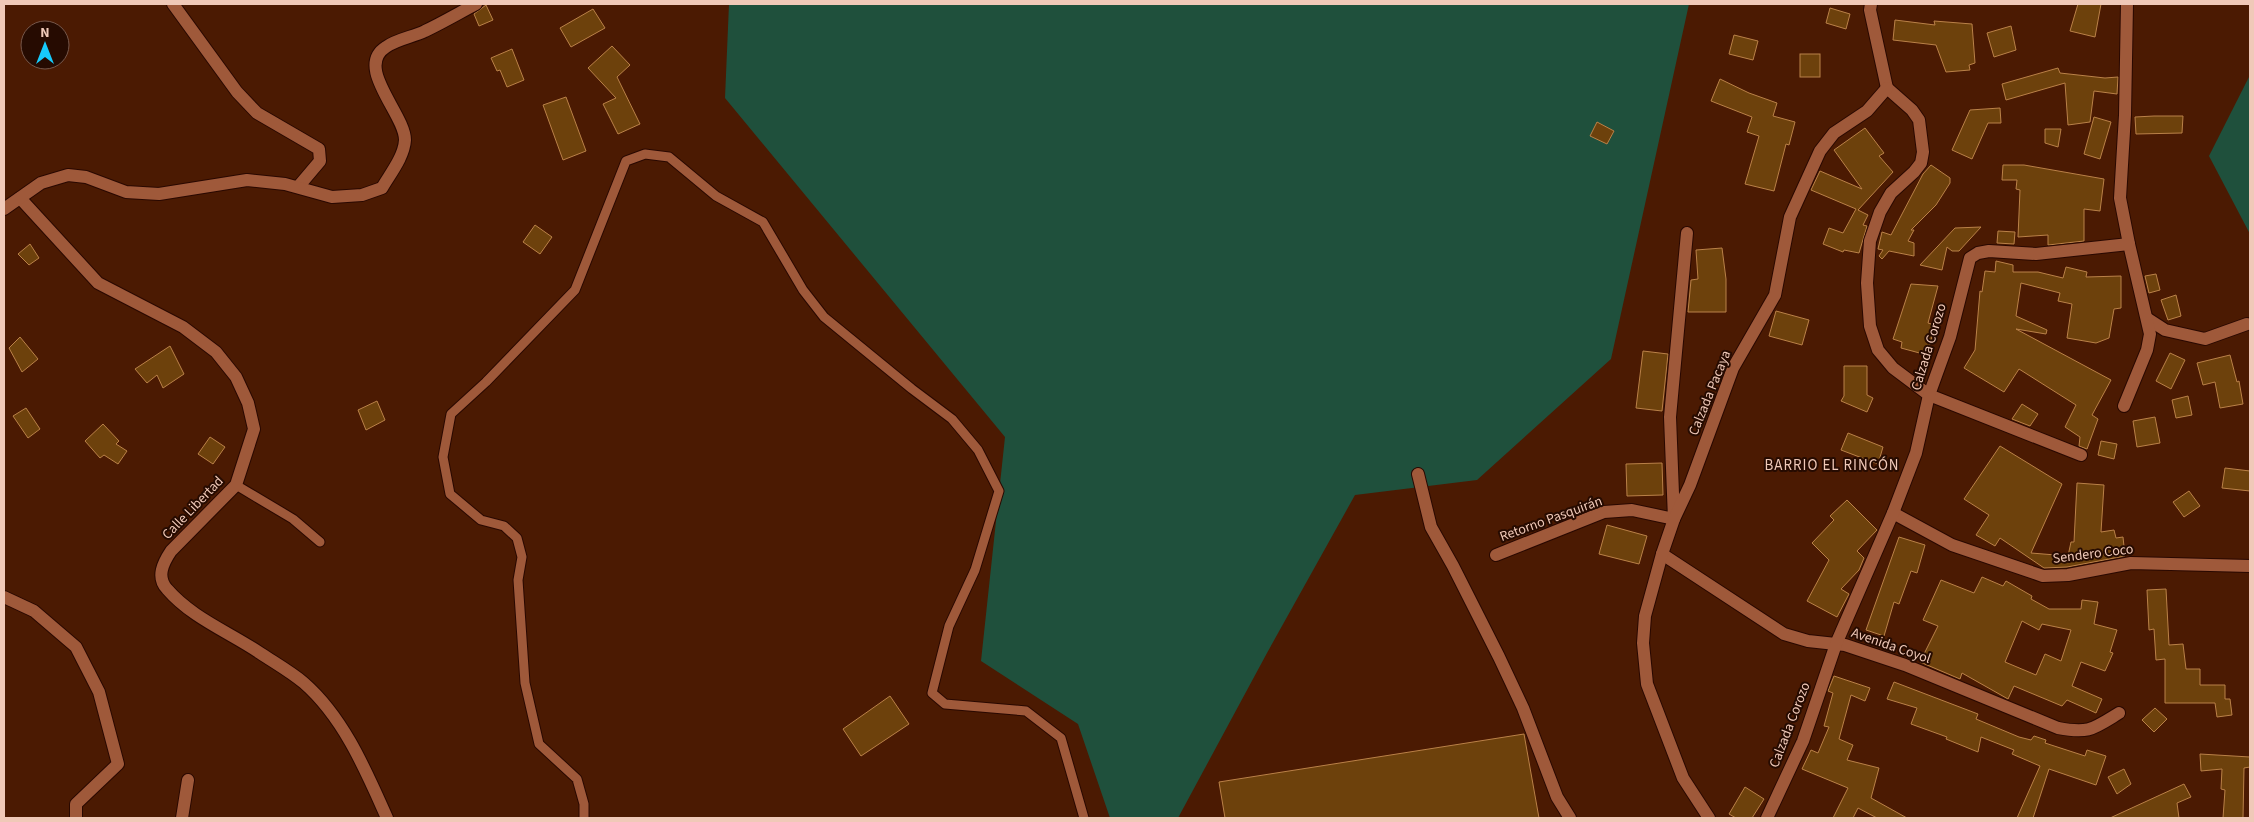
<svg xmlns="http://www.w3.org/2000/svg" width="2254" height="822" font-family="'Source Sans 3',sans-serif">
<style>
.green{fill:#1f503c}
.building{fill:#6d410c;stroke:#ba8148;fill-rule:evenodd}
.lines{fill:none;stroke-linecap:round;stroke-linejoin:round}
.service-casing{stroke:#290800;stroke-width:11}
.minor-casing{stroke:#290800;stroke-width:14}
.service{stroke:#9f593a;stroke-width:9}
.minor{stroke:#9f593a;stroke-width:12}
.labels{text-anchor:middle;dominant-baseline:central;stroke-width:4;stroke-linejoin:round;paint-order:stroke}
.street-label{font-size:14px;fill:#f0c9b8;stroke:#260b01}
.neighbourhood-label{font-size:15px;letter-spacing:1px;fill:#f0c9b8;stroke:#260b01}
</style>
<rect width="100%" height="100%" fill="#4b1a02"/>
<g class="green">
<path d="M 729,4 L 1689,4 L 1611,359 L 1477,480 L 1355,495 L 1267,653 L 1178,818 L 1110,818 L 1078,724 L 981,661 L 1005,437 L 725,98 Z"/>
<path d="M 2250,75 L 2250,234 L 2209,156 Z"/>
</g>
<g class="building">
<path d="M 2078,4 L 2101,4 L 2095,37 L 2070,31 Z"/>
<path d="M 486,5 L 493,20 L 479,26 L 474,14 Z"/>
<path d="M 1830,8 L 1850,14 L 1846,29 L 1826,23 Z"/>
<path d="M 593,9 L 605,28 L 571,47 L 560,28 Z"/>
<path d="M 1895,20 L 1935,25 L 1934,21 L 1972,24 L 1975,63 L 1969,65 L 1970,70 L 1946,72 L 1936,45 L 1893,40 Z"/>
<path d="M 2011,26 L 2016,50 L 1994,57 L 1987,33 Z"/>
<path d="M 1734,35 L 1758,41 L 1753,60 L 1729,54 Z"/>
<path d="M 612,46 L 630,65 L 617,77 L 640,124 L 618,134 L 603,104 L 616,98 L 588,68 Z"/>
<path d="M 512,49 L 524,80 L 507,87 L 500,70 L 497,71 L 491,58 Z"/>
<rect x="1800" y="54" width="20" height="23"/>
<path d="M 2058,68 L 2060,73 L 2105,78 L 2118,77 L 2117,94 L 2094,91 L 2090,122 L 2068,125 L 2065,83 L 2006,100 L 2002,84 Z"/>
<path d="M 1720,79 L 1749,93 L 1777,103 L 1773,116 L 1795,122 L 1789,145 L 1786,144 L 1774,191 L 1745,184 L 1759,136 L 1747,132 L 1752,117 L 1711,101 Z"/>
<path d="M 566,97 L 586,151 L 563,160 L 543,105 Z"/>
<path d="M 2000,108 L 2001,123 L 1988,123 L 1972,159 L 1952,150 L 1970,110 Z"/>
<path d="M 2154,116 L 2183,116 L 2182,133 L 2136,134 L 2135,117 Z"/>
<path d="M 2094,117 L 2111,122 L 2100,159 L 2084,154 Z"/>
<path d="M 1597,122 L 1614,131 L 1607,144 L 1590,136 Z"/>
<path d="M 1865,128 L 1884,153 L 1879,156 L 1893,172 L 1858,210 L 1868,215 L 1863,225 L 1867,226 L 1859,253 L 1844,250 L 1843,252 L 1823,244 L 1829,228 L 1843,233 L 1856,209 L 1811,190 L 1820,171 L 1862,189 L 1834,150 Z"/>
<path d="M 2045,129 L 2061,129 L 2058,147 L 2045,143 Z"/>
<path d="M 1931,165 L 1950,178 L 1950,183 L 1936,205 L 1911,230 L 1914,230 L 1908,241 L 1914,243 L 1914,256 L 1889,251 L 1882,259 L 1879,256 L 1883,250 L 1878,249 L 1882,232 L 1891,235 L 1923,174 Z"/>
<path d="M 2003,165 L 2024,165 L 2104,179 L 2100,211 L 2084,209 L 2084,241 L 2048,245 L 2048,235 L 2018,237 L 2020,190 L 2016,189 L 2017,180 L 2002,180 Z"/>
<path d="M 535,225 L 552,237 L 540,254 L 523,242 Z"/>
<path d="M 1981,227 L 1959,251 L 1952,251 L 1947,247 L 1942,270 L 1920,265 L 1955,228 Z"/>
<path d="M 1998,231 L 2015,232 L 2014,244 L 1997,243 Z"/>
<path d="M 30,244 L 39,258 L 29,265 L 18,254 Z"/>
<path d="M 1722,248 L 1726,279 L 1726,312 L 1688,312 L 1691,280 L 1698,279 L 1696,250 Z"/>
<path d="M 1996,261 L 2013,265 L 2013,272 L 2038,272 L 2063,278 L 2066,267 L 2087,272 L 2086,277 L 2121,276 L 2121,308 L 2114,309 L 2109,338 L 2096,343 L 2067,338 L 2072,304 L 2058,301 L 2060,293 L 2021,283 L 2016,316 L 2047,330 L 2046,334 L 2016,329 L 2111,380 L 2092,415 L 2098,419 L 2087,449 L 2079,446 L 2080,437 L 2065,427 L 2076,405 L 2019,369 L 2004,392 L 1964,368 L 1975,350 L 1980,291 L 1982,292 L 1985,271 L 1995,272 Z"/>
<path d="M 2156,274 L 2160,290 L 2149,293 L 2145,276 Z"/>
<path d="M 1911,284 L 1938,286 L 1928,323 L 1935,325 L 1927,355 L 1901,348 L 1902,342 L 1893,339 Z"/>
<path d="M 2176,295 L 2181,316 L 2168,320 L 2161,300 Z"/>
<path d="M 1776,311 L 1809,320 L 1802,345 L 1769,336 Z"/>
<path d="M 20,337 L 38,359 L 22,372 L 9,348 Z"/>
<path d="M 170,346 L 184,374 L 163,388 L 157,375 L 147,383 L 135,369 Z"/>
<path d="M 1643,351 L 1668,354 L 1662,411 L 1636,408 Z"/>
<path d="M 2170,353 L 2185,360 L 2171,389 L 2156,381 Z"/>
<path d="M 2230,355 L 2237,382 L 2239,381 L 2243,404 L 2220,408 L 2215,382 L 2203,385 L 2197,363 Z"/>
<path d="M 1844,366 L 1867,366 L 1867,395 L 1873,398 L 1867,412 L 1841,401 L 1844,396 Z"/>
<path d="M 2188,396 L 2192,415 L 2176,418 L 2172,400 Z"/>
<path d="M 377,401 L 385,420 L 366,430 L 358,410 Z"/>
<path d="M 2022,404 L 2038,414 L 2030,426 L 2012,419 Z"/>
<path d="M 26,408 L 40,429 L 28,438 L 13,416 Z"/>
<path d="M 2155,417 L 2160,443 L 2137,447 L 2133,421 Z"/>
<path d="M 103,424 L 119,441 L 116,444 L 127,451 L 118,464 L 104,455 L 100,458 L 85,441 Z"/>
<path d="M 1848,433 L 1883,447 L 1878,464 L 1841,450 Z"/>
<path d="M 210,437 L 225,447 L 213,464 L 198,454 Z"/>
<path d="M 2101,441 L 2117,444 L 2114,459 L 2098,455 Z"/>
<path d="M 2000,446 L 2062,484 L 2031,553 L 2068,556 L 2071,542 L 2074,542 L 2077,483 L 2104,485 L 2101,532 L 2114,530 L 2116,538 L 2123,537 L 2125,556 L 2067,567 L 2044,568 L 2000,538 L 1995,546 L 1976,535 L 1989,515 L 1964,499 Z"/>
<path d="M 1662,463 L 1663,495 L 1627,496 L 1626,464 Z"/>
<path d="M 2225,468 L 2250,471 L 2250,491 L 2222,488 Z"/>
<path d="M 2189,491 L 2200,506 L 2184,517 L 2173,502 Z"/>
<path d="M 1847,500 L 1877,530 L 1857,551 L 1864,558 L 1859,570 L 1841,589 L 1849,594 L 1837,617 L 1807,601 L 1829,560 L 1812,543 L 1834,520 L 1830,516 Z"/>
<path d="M 1607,525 L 1647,536 L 1639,564 L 1599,554 Z"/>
<path d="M 1899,537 L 1925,545 L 1917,573 L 1911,571 L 1899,604 L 1894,602 L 1884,636 L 1866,630 Z"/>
<path d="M 1982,577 L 2003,586 L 2006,581 L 2032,596 L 2031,599 L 2049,609 L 2081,609 L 2082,600 L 2098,602 L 2094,624 L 2117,630 L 2110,652 L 2113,653 L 2105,671 L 2081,662 L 2072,686 L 2102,699 L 2096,713 L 2067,700 L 2062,706 L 2014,686 L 2008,699 L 1962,673 L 1960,679 L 1920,662 L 1938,626 L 1923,620 L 1941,580 L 1974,593 ZM 2022,621 L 2039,630 L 2042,624 L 2071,630 L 2061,661 L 2045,654 L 2036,675 L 2005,662 Z"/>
<path d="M 2166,589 L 2169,645 L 2183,644 L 2186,669 L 2200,669 L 2200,685 L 2225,685 L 2225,699 L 2230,699 L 2232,715 L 2217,717 L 2215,703 L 2165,703 L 2165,659 L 2156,660 L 2154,629 L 2149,630 L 2147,590 Z"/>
<path d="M 1834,676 L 1870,688 L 1865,701 L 1851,695 L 1839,739 L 1853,745 L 1847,760 L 1879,768 L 1871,798 L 1907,818 L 1877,818 L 1858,808 L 1853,818 L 1833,818 L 1848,788 L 1802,769 L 1811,750 L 1818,753 L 1829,727 L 1824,726 L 1833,693 L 1828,691 Z"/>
<path d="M 1894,682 L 1978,714 L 1976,719 L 2019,737 L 2031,740 L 2034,736 L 2046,740 L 2045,743 L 2085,756 L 2087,750 L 2106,756 L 2096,785 L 2049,769 L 2033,818 L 2017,818 L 2040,766 L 2012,754 L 2014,750 L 1981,737 L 1978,752 L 1946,739 L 1947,737 L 1911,724 L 1917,708 L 1887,699 Z"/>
<path d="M 890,696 L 909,724 L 861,756 L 843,729 Z"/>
<path d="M 2155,708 L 2167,719 L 2154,732 L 2142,720 Z"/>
<path d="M 1524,734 L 1539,818 L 1225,818 L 1219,782 Z"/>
<path d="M 2200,754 L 2250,757 L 2250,767 L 2244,768 L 2243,818 L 2223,818 L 2225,790 L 2221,789 L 2222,769 L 2201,771 Z"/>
<path d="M 2124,769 L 2131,784 L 2117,794 L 2108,777 Z"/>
<path d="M 2184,784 L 2191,797 L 2177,803 L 2179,818 L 2110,818 Z"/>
<path d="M 1745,787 L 1764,799 L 1752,818 L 1736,818 L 1729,814 Z"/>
</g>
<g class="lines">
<defs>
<g id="service">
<path d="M 236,485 L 293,519 L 320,542"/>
<path d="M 584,818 L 584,804 L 577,779 L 539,744 L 525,683 L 518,580 L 522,557 L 517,538 L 504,526 L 481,520 L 450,494 L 443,457 L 451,414 L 486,382 L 575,290 L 626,161 L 645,154 L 669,157 L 716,196 L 763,222 L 803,290 L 824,317 L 912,389 L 952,419 L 978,450 L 999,491 L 975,570 L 949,626 L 932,693 L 945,704 L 1026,711 L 1061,738 L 1084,818"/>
</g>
<g id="minor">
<path d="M 173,4 L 237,92 L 257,113 L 319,149 L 320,161 L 298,187"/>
<path d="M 1871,4 L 1870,10 L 1887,88"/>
<path d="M 1887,88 L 1912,110 L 1919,120 L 1923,152 L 1921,163 L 1914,172 L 1891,193 L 1880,212 L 1870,241 L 1867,283 L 1870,326 L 1878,350 L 1893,368 L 1929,395 L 2081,455"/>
<path d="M 20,198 L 98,283 L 183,327 L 216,352 L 236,377 L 248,403 L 254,429 L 236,485 L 171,551 C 163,563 156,577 167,589 C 192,618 229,632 260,653 C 275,663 291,672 304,683 C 344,718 366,771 387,818"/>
<path d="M 4,209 L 41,183 L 68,175 L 86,177 L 126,192 L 159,194 L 247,180 L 285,184 L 332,197 L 362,195 L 382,188 C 390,174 404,157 405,140 C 405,114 354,67 386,47 C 397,39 413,37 425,31 C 442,23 459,13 476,4"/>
<path d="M 2148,319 L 2165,330 L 2205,339 L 2247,324"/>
<path d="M 2124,406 L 2147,350 L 2150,334 L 2129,244"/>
<path d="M 1418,474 L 1431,527 L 1453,566 L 1499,657 L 1523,708 L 1557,797 L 1570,818"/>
<path d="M 1893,513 L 1952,545 L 2043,576 L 2068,575 L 2131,563 L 2250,566"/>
<path d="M 1662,554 L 1784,634 L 1808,641 L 1845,645 L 1905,665 L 2058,728 C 2089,734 2093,729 2119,713"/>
<path d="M 1496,555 L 1604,512 L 1632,510 L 1674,519 L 1670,417 L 1687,233"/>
<path d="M 4,597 L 34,611 L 76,647 L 99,692 L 118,764 L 76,804 L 76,818"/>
<path d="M 182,818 L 188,780"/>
<path d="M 1709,818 L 1683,778 L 1647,684 L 1643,643 L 1645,616 L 1662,554 L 1674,519 L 1690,485 L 1733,368 L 1775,295 L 1790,217 L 1820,151 L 1834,133 L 1867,111 L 1887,88"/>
<path d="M 1767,818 L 1803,741 L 1836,644 L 1893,513 L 1916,453 L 1929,395 L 1950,337 L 1970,258 L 1978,253 L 1989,251 L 2036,254 L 2129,244 L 2120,198 L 2125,115 L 2127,4"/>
</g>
</defs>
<use href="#service" class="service-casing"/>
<use href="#minor" class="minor-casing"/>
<use href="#service" class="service"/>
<use href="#minor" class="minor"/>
</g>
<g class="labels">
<g class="street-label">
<text transform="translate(1929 347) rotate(-73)">Calzada Corozo</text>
<text transform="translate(1710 393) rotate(-68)">Calzada Pacaya</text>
<text transform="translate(193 508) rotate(-46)">Calle Libertad</text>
<text transform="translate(1551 519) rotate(-20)">Retorno Pasquirán</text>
<text transform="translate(2093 554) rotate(-7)">Sendero Coco</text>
<text transform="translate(1891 646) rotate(19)">Avenida Coyol</text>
<text transform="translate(1790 725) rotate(-69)">Calzada Corozo</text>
</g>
<g class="neighbourhood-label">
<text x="1832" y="465">BARRIO EL RINCÓN</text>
</g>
</g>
<rect width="2254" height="822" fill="none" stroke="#f0c9b8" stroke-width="10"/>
<g transform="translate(45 45)"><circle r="24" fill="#260b01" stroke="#77574a"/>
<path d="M0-4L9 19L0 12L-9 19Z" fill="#17cafb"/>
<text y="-8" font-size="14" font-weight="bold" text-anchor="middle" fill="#f0c9b8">N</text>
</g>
</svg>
